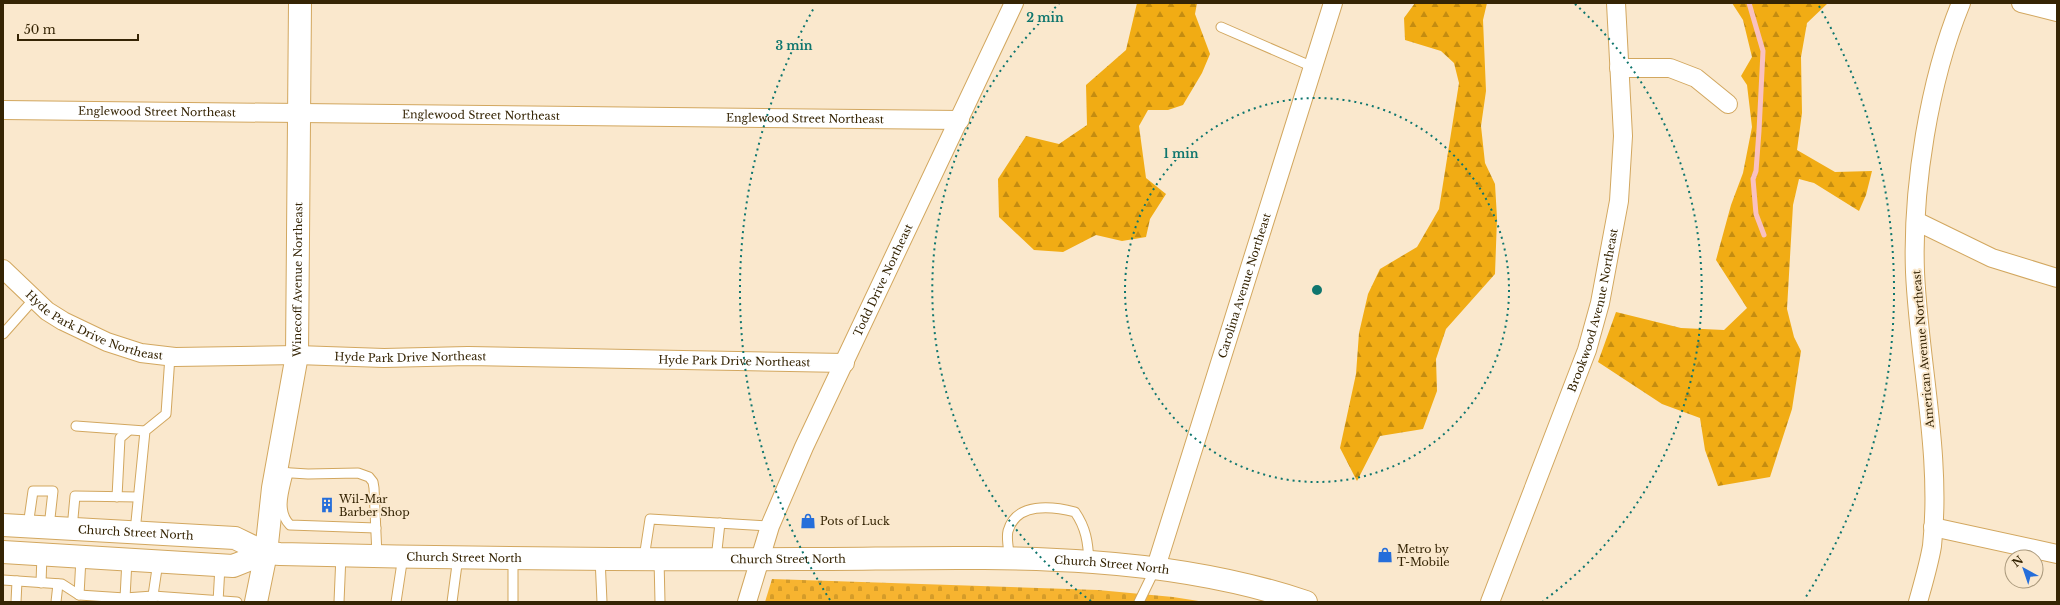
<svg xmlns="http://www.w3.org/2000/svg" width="2060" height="605" font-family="'Libre Baskerville',serif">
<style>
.forest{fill:url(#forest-firs)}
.cemetery{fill:url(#cemetery-stones)}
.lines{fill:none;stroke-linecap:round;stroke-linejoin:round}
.stream{stroke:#f9c1c1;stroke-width:5}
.lane-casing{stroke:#d2a75f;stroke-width:11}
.street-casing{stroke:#d2a75f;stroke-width:20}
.secondary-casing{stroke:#d2a75f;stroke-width:24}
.lane{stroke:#fff;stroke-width:9}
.street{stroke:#fff;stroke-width:18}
.secondary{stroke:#fff;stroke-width:22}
.ring{fill:none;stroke:#0f766e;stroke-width:2;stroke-dasharray:2 4}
.labels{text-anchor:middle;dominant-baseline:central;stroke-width:4;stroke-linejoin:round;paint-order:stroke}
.street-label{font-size:11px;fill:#352404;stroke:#fae8cd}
.poi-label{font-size:11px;fill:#352404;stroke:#fae8cd;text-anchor:start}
.centre{fill:#0f766e;stroke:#fae8cd;stroke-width:2}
.ring-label{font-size:12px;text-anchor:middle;font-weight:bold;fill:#0f766e;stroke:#fae8cd;stroke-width:4;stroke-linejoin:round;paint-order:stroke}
</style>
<defs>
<pattern id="forest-firs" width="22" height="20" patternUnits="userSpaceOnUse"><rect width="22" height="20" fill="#f1ac14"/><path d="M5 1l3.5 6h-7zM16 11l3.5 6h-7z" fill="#c48c10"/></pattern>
<pattern id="cemetery-stones" width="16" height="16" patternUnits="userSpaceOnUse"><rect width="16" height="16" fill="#f7b430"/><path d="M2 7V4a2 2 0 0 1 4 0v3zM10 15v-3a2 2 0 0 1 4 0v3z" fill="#d49b29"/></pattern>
</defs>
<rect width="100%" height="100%" fill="#fae8cd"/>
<g class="forest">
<path d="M 1137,3 L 1197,3 L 1195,14 L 1210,54 L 1202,73 L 1183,105 L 1168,110 L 1148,110 L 1139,126 L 1146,178 L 1166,194 L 1150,219 L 1146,237 L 1122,241 L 1096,235 L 1063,252 L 1034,250 L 999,217 L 998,179 L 1026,136 L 1059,144 L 1087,125 L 1086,85 L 1126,50 Z"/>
<path d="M 1415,3 L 1487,3 L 1483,20 L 1486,91 L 1481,126 L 1485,163 L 1495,184 L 1497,218 L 1495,274 L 1446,329 L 1436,359 L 1437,391 L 1423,429 L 1380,436 L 1357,481 L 1340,448 L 1356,374 L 1359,333 L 1368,294 L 1380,269 L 1417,247 L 1439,209 L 1459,83 L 1454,63 L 1441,51 L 1405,40 L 1404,18 Z"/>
<path d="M 1732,3 L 1828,3 L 1807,23 L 1801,57 L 1802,113 L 1797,150 L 1835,172 L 1872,171 L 1866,195 L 1859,211 L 1814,183 L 1799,179 L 1793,205 L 1787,309 L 1794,337 L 1801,351 L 1792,409 L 1770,477 L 1718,486 L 1705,450 L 1700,418 L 1662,404 L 1598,362 L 1616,312 L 1681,328 L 1724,330 L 1747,308 L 1716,260 L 1731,205 L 1743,173 L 1752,127 L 1747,85 L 1741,76 L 1752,57 L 1743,20 Z"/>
</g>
<path class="cemetery" d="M 772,579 L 1098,590 L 1173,597 L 1205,602 L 765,602 Z"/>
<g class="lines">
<path class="stream" d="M 1749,3 L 1763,51 L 1759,131 L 1756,171 L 1753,179 L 1756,214 L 1764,235"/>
<defs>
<g id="lane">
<path d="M 1221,27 L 1313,67"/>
<path d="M 3,334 L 34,299"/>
<path d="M 76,426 L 145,431"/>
<path d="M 276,472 L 308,474 L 358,473 L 369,477 L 373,482 L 374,488 L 377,556"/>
<path d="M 288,473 C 284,491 276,511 290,525 L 376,528"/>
<path d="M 117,497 L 120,438 L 128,431"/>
<path d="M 28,526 L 33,491 L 53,491 L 49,527"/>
<path d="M 72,529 L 75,496 L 138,497"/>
<path d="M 135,532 L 145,431 L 166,414 L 170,356"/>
<path d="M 600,558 L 602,602"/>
<path d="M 644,558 L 650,519 L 770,526"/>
<path d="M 659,559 L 660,602"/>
<path d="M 716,559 L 720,523"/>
<path d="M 1010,559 C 1009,551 1006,539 1008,531 C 1016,502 1052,506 1075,512 C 1086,528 1088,542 1089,562"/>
<path d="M 3,580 L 62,584 L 79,595 L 125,598 L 153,596 L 237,602"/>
<path d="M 41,583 L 42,555"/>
<path d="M 79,595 L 81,558"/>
<path d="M 125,598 L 127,560"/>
<path d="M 16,602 L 17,581"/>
<path d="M 56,602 L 58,584"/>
<path d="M 152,602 L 158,562"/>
<path d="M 218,602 L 220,566"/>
<path d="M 339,602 L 341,555"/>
<path d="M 396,602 L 403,556"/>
<path d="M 452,602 L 458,557"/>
<path d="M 513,602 L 513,557"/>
<path d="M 1139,602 L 1155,569"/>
</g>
<g id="street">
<path d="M 2021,3 L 2057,12"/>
<path d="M 1619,68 L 1670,68 L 1696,78 L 1728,104"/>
<path id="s1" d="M 3,110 L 960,120"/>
<path d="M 1916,221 L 1992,258 L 2057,278"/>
<path id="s2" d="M 3,269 L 47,311 L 63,321 L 107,342 L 141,353 L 175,357 L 297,355 L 384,358 L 468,356 L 845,363"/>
<path d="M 1933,527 L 2057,554"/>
<path id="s3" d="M 1156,567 L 1333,3"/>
<path id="s4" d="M 747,602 L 770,526 L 804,447 L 1014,3"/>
<path id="s5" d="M 1490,602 L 1587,350 L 1600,303 L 1619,201 L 1623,136 L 1616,3"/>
<path d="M 1918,602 C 1923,584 1929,564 1932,546 C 1942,456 1919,362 1915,272 C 1912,188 1929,81 1961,3"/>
</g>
<g id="secondary">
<path id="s6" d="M 3,525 L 235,538 L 266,553 L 280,554 C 453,558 625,560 798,559 C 968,559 1143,547 1306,602"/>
<path d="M 3,552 L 233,566 L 266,553"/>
<path id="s7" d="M 256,602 L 266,553 L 273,488 L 297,355 L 300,3"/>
</g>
</defs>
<use href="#lane" class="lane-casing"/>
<use href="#street" class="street-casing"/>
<use href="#secondary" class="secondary-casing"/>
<use href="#lane" class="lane"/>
<use href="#street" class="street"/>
<use href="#secondary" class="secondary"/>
</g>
<g class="ring">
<circle cx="1317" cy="290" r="192"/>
<path d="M1091 601A385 385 0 0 1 1059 4M1575 4A385 385 0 0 1 1543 601"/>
<path d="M830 600A577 577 0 0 1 815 6M1819 6A577 577 0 0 1 1804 600"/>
</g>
<defs>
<symbol id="building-bare" viewBox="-9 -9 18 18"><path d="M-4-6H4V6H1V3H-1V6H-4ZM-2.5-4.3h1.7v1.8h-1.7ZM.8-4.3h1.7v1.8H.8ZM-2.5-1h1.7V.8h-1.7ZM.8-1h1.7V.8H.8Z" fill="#256eda" stroke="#fae8cd" stroke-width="2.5" paint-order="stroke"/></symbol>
<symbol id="shop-bare" viewBox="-9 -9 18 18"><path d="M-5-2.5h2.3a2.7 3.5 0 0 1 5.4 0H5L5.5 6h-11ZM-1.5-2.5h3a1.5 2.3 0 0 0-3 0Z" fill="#256eda" stroke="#fae8cd" stroke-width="2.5" paint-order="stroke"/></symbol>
</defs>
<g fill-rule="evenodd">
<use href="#building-bare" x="316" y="494" width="22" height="22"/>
<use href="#shop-bare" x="797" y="510" width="22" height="22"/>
<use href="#shop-bare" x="1374" y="544" width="22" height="22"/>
</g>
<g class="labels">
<g class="street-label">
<text stroke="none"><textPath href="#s1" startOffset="154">Englewood Street Northeast</textPath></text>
<text stroke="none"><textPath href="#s1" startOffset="478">Englewood Street Northeast</textPath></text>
<text stroke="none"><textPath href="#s1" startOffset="802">Englewood Street Northeast</textPath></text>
<text stroke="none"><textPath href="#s7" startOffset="326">Winecoff Avenue Northeast</textPath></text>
<text stroke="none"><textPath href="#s4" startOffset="350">Todd Drive Northeast</textPath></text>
<text stroke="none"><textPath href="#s3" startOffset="295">Carolina Avenue Northeast</textPath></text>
<text stroke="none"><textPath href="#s5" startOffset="310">Brookwood Avenue Northeast</textPath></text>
<text stroke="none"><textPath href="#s2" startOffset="110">Hyde Park Drive Northeast</textPath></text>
<text transform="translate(1923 349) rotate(-95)">American Avenue Northeast</text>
<text stroke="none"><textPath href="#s2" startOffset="434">Hyde Park Drive Northeast</textPath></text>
<text stroke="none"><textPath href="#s2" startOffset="758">Hyde Park Drive Northeast</textPath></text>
<text stroke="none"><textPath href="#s6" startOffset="133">Church Street North</textPath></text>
<text stroke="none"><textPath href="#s6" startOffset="465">Church Street North</textPath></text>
<text stroke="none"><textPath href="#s6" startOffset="789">Church Street North</textPath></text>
<text stroke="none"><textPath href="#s6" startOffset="1113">Church Street North</textPath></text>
</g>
<g class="poi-label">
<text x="339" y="499">Wil-Mar<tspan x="339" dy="13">Barber Shop</tspan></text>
<text x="820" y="521">Pots of Luck</text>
<text x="1397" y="549">Metro by<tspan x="1397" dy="13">T-Mobile</tspan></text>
</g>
</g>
<circle cx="1317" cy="290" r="6" class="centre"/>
<g class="ring-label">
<text x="1045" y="22">2 min</text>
<text x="794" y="50">3 min</text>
<text x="1181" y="158">1 min</text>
</g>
<rect width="2060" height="605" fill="none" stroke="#352404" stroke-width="8"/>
<g transform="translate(2024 569) rotate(320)"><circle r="19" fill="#fae8cd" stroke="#ab9a7d"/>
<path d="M0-3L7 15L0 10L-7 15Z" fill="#256eda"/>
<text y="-6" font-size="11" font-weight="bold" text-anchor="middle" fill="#352404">N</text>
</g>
<path d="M18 34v6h120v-6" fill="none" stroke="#352404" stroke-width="2"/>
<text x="24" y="34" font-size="12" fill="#352404" stroke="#fae8cd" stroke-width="3" paint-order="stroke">50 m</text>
</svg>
